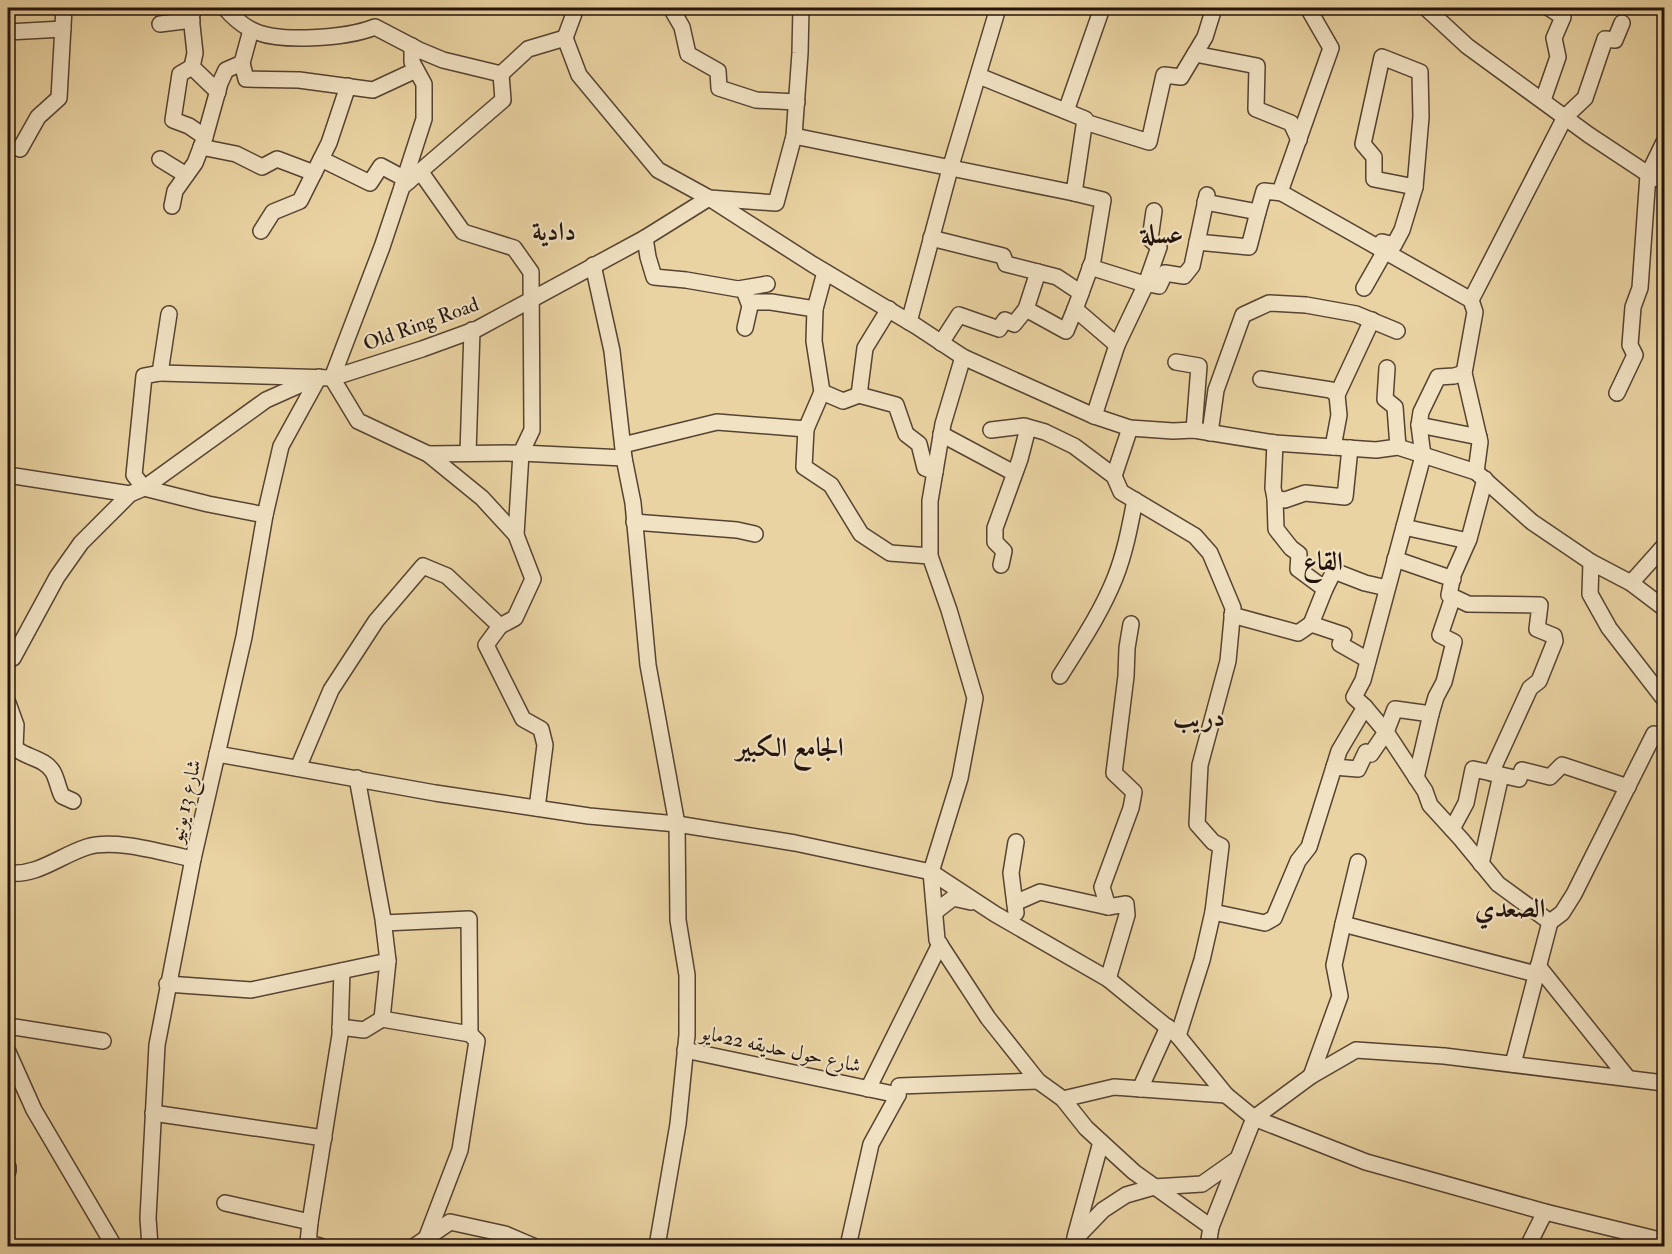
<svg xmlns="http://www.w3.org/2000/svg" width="1672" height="1254" font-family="'IM FELL Double Pica',Amiri,serif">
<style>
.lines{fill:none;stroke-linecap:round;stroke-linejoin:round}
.minor-casing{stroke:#554332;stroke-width:18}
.minor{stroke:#f1e2c3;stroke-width:15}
.labels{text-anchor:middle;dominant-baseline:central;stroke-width:4.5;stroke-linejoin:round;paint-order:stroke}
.street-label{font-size:20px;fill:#23130d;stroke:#f1e2c3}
.district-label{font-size:26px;font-weight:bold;fill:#23130d;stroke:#f1e2c3}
</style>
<rect width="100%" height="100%" fill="#ead3a2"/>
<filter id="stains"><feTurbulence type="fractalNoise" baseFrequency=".00333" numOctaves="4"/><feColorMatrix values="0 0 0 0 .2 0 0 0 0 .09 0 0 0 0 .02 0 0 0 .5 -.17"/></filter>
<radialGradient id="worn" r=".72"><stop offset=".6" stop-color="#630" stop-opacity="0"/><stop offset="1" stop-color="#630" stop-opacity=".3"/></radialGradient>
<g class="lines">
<defs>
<g id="minor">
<path d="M 195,8 L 191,16 L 195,53 L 192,67 L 218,92"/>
<path d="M 225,8 C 231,15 241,24 250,29 C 277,44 347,38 375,27 L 419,50 L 443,60 L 501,74 L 528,49 L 565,38 L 579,75 L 658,170 L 709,198 L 812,264 L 916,326 L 963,357 L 1094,416 L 1130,428 L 1173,431 L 1194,430 L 1275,443 L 1376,450 L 1398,447 L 1476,472 L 1532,522 L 1591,562 L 1631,583 L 1664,608"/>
<path d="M 671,8 L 682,27 L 688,54 L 718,71 L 719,88 L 756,100 L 797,102"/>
<path d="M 1308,8 L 1331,48 L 1280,192 L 1471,300 L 1565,117 L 1585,98 L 1605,39 L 1615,40 L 1622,23"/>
<path d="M 1426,8 L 1467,46 L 1589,135 L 1654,178 L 1664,180"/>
<path d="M 160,24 L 192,20"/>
<path d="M 8,32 L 63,29"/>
<path d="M 565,38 L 576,8"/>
<path d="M 1195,54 L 1257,66 L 1256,109 L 1291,123 L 1299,140"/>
<path d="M 1382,57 L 1420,72 L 1421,117 L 1415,187 L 1374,179 L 1374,157 L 1363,144 Z"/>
<path d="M 242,63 L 246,79 L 299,80 L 373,90 L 416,70"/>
<path d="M 192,67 L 180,74 L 173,120 L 189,126 L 205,137"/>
<path d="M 1543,100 L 1558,57 L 1554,38 L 1563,17 L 1549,8"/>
<path d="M 1066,111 L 1102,8"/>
<path d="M 1085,122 L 1149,142 L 1164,75 L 1181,77 L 1205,37 L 1214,8"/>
<path d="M 794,136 L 1074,193 L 1085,119 L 979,76"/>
<path d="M 201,147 L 236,154 L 262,167 L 277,159 L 314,173"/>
<path d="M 20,149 L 38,117 L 59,98 L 64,8"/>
<path d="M 160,159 L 186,175"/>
<path d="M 321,159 L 370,183 L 381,166 L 409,181"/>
<path d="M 420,171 L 463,232 L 514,248 L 531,272 L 532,430 L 521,453 L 516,535"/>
<path d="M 402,187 L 424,119 L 424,84 L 412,62 L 412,46"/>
<path d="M 1074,193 L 1103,200 L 1093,260 L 1081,293"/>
<path d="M 1205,202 L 1258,212 L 1264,191 L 1283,193"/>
<path d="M 172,206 L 175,191 L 195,163 L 205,137 L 220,83 L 226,70 L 242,63 L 251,30"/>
<path d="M 261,231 L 273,212 L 300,201 L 329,143 L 348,86"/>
<path d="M 645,238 L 648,257 L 654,277 L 686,280 L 738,289 L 767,284"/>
<path d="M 931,238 L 1003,256 L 1006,264 L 1057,277 L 1081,293 L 1075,309 L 1117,345 L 1094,416"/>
<path d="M 1197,242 L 1249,247 L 1258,212"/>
<path d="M 1379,248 L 1382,242 L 1394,245 L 1402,230 L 1415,187"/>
<path d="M 593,265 L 612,351 L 624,458 L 633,503 L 648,665 L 677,824 L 678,920 L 687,975 L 687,1035 L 678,1124 L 657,1246"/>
<path d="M 1090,267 L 1138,282 L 1159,286 L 1165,273 L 1184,276 L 1192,266 L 1207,195"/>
<path d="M 825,272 L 815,309 L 814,341 L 822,392 L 843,401 L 859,395 L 896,405 L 906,434 L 919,444 L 925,468 L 935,472"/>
<path d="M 1038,272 L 1026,309 L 1066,331 L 1075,309"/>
<path d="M 1364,288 L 1385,251"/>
<path d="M 1471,300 L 1475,312 L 1464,373 L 1480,442 L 1476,472"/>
<path d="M 749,302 L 771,302 L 815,309"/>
<path d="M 169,314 L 160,373 L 144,376 L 134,475 L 144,488 L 208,504 L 265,515"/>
<path d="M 909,322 L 950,169 L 998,8"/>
<path d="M 745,328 L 750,306 L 745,293"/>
<path d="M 941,343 L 959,315 L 999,329 L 1005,320 L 1014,324 L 1026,309"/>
<path d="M 1117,345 L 1146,284 L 1159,247 L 1150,239 L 1154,211"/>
<path d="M 963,357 L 943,424 L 930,501 L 930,556 L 949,610 L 975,698 L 960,778 L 931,872 L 937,940 L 988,1018 L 1038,1081 L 1063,1099 L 1086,1128 L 1134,1172 L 1211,1227 L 1208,1246"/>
<path d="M 1176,362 L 1199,366 L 1194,430"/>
<path d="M 1387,368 L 1385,399 L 1395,407 L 1398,447"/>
<path d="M 160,373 L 332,378 L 422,349 L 477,329 L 645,238 L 709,198 L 776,203 L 794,136 L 800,53 L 801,8"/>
<path d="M 1464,373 L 1454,376 L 1438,377 L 1421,412 L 1419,425 L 1423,456 L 1363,680 L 1354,697 L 1365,707 L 1386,732 L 1425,791 L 1430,805 L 1461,839 L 1498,884 L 1550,922 L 1513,1064"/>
<path d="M 1261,379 L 1331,390 L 1337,395"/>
<path d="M 1617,393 L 1635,355 L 1630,345 L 1633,307 L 1640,288 L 1648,175 L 1664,142"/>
<path d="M 859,395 L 865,348 L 889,309"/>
<path d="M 1419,425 L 1479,437"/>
<path d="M 806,429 L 804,467 L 831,485 L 861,534 L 890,553 L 930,556"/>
<path d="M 991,430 L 1024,426 L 1045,432 L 1074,446 L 1114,476 L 1121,492 L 1195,536 L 1210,553 L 1233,608 L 1228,661 L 1200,765 L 1197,824 L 1213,842 L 1221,846 L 1213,912 L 1202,960 L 1178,1036"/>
<path d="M 1210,433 L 1216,390 L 1243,315 L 1269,303 L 1306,305 L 1356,314 L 1397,331"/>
<path d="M 941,434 L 1014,473"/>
<path d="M 1275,443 L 1273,488 L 1275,498 L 1276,529 L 1291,548 L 1299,554 L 1298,569 L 1325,589 L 1334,571 L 1365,583 L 1387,588"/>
<path d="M 623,445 L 717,422 L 806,429 L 822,392"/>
<path d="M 1333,447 L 1339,415 L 1337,395 L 1372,320"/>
<path d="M 468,453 L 472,330"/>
<path d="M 428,454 L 521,453 L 624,458"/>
<path d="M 8,475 L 130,494"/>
<path d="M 1114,476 L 1130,428"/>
<path d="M 1485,479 L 1469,539 L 1453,575 L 1449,595 L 1468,604 L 1540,605 L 1537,629 L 1554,636 L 1555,641 L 1539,681 L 1530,688 L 1491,773"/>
<path d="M 1275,498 L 1285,500 L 1305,493 L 1345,497 L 1350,448"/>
<path d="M 634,522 L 737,530 L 755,534"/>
<path d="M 1404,527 L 1468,541"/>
<path d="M 1395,559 L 1453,579"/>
<path d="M 1591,562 L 1590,594 L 1609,628 L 1664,699"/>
<path d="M 1001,565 L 1004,551 L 995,542 L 995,528 L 1020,459 L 1028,428"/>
<path d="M 1631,583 L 1664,546"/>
<path d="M 1325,589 L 1311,624 L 1344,635 L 1340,644 L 1368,660"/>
<path d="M 1232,615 L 1298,633 L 1311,624"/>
<path d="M 500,626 L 515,618 L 533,579 L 516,535 L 482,498 L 428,454 L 358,421 L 332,378 L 382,247 L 402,187 L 503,100 L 501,74"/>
<path d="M 8,659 L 13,658 L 57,577 L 81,543 L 130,494 L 144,488 L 266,400 L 313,379"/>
<path d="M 1060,676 C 1080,644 1101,613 1115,578 C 1125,553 1130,526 1135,500"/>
<path d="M 8,703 L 16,725 L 15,748 C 26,758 45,758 53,772 C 57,779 58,788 62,796 L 73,801"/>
<path d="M 217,754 L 435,793 L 589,816 L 677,824 L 795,843 L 931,872 L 995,914 L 1108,979 L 1178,1036 L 1226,1095 L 1254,1118 L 1366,1162 L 1545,1212 L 1664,1241"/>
<path d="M 1334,767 L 1358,769 L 1366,752 L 1371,754 L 1386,732 L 1395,709 L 1431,714 L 1436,697 L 1444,682 L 1454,642 L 1440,635 L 1453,597"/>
<path d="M 298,768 L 331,690 L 376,621 L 423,566 L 447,576 L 500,626 L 486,645 L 523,719 L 541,729 L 545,745 L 537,808"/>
<path d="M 1416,778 L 1431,714"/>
<path d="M 1452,829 L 1466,803 L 1473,769 L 1501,775"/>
<path d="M 1016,842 L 1011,873 L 1016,913"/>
<path d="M 1481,864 L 1501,775 L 1519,779 L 1522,770 L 1550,777 L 1562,765 L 1628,787"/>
<path d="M 8,873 C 38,876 59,856 87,847 C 115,838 163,853 193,859"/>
<path d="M 1015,903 L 1040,892 L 1108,907"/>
<path d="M 935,912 L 953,898 L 971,902"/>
<path d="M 1213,912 L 1265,923 L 1274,918 L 1298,861 L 1309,847 L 1339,751 L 1365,707"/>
<path d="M 1550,922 L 1562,913 L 1574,894 L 1654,734 L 1664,738"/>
<path d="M 384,923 L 469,919 L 470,1034 L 382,1019 L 388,961"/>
<path d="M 1343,924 L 1358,862"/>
<path d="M 1538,966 L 1627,1077"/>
<path d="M 1108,979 L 1127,915 L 1126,904 L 1108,907 L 1102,887 L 1131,808 L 1134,792 L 1114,773 L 1126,676 L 1127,648 L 1131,624"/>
<path d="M 167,984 L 251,990 L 388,961 L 383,919 L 357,778"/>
<path d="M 8,1026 L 103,1041"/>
<path d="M 340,1027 L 364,1030 L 382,1019"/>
<path d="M 685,1050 L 898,1095"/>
<path d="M 8,1052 L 34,1110 L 114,1246"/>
<path d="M 1311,1076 L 1340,996 L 1334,965 L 1343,924 L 1536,974"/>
<path d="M 868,1089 L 940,944"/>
<path d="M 1140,1089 L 1168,1027"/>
<path d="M 1063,1099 L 1114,1087 L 1226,1095"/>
<path d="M 153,1113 L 324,1138"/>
<path d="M 8,1171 L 8,1167"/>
<path d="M 225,1203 L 310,1222 L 340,1035 L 342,971"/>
<path d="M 310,1222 L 308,1243 L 320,1246"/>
<path d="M 1211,1227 L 1254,1118 L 1311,1076 L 1356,1050 L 1444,1056 L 1664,1083"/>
<path d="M 1075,1237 L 1101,1142"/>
<path d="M 426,1239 L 460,1150 L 477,1041 L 470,1034"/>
<path d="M 150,1246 L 148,1218 L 157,1045 L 193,859 L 244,637 L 265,515 L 281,446 L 319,377"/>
<path d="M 415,1246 L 450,1222 L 505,1234 L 533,1246"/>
<path d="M 848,1246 L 871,1144 L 898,1095 L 899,1086 L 1038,1081"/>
<path d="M 1072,1246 L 1075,1239 L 1103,1210 L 1126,1195 L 1154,1187 L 1202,1184 L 1236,1160"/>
<path d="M 1528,1246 L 1545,1212"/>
</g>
</defs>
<use href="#minor" class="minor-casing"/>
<use href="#minor" class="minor"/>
</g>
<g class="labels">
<g class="street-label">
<text transform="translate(421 324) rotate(-20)">Old Ring Road</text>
<text transform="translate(185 801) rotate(-77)">شارع 13 يونيو</text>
<text transform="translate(781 1049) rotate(12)">شارع حول حديقه 22مايو</text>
</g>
<g class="district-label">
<text x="554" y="232">دادية</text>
<text x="1162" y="235">عسلة</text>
<text x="1323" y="562">القاع</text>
<text x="1199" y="718">دريب</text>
<text x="790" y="748">الجامع الكبير</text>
<text x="1510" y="909">الصعدي</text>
</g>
</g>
<rect width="1672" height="1254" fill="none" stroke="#ead3a2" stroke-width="30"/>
<rect x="9" y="9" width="1654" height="1236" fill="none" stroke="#23130d" stroke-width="3"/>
<rect x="15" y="15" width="1642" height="1224" fill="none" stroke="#23130d" stroke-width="1.5"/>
<rect width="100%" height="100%" filter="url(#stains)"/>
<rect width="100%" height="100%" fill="url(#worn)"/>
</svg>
